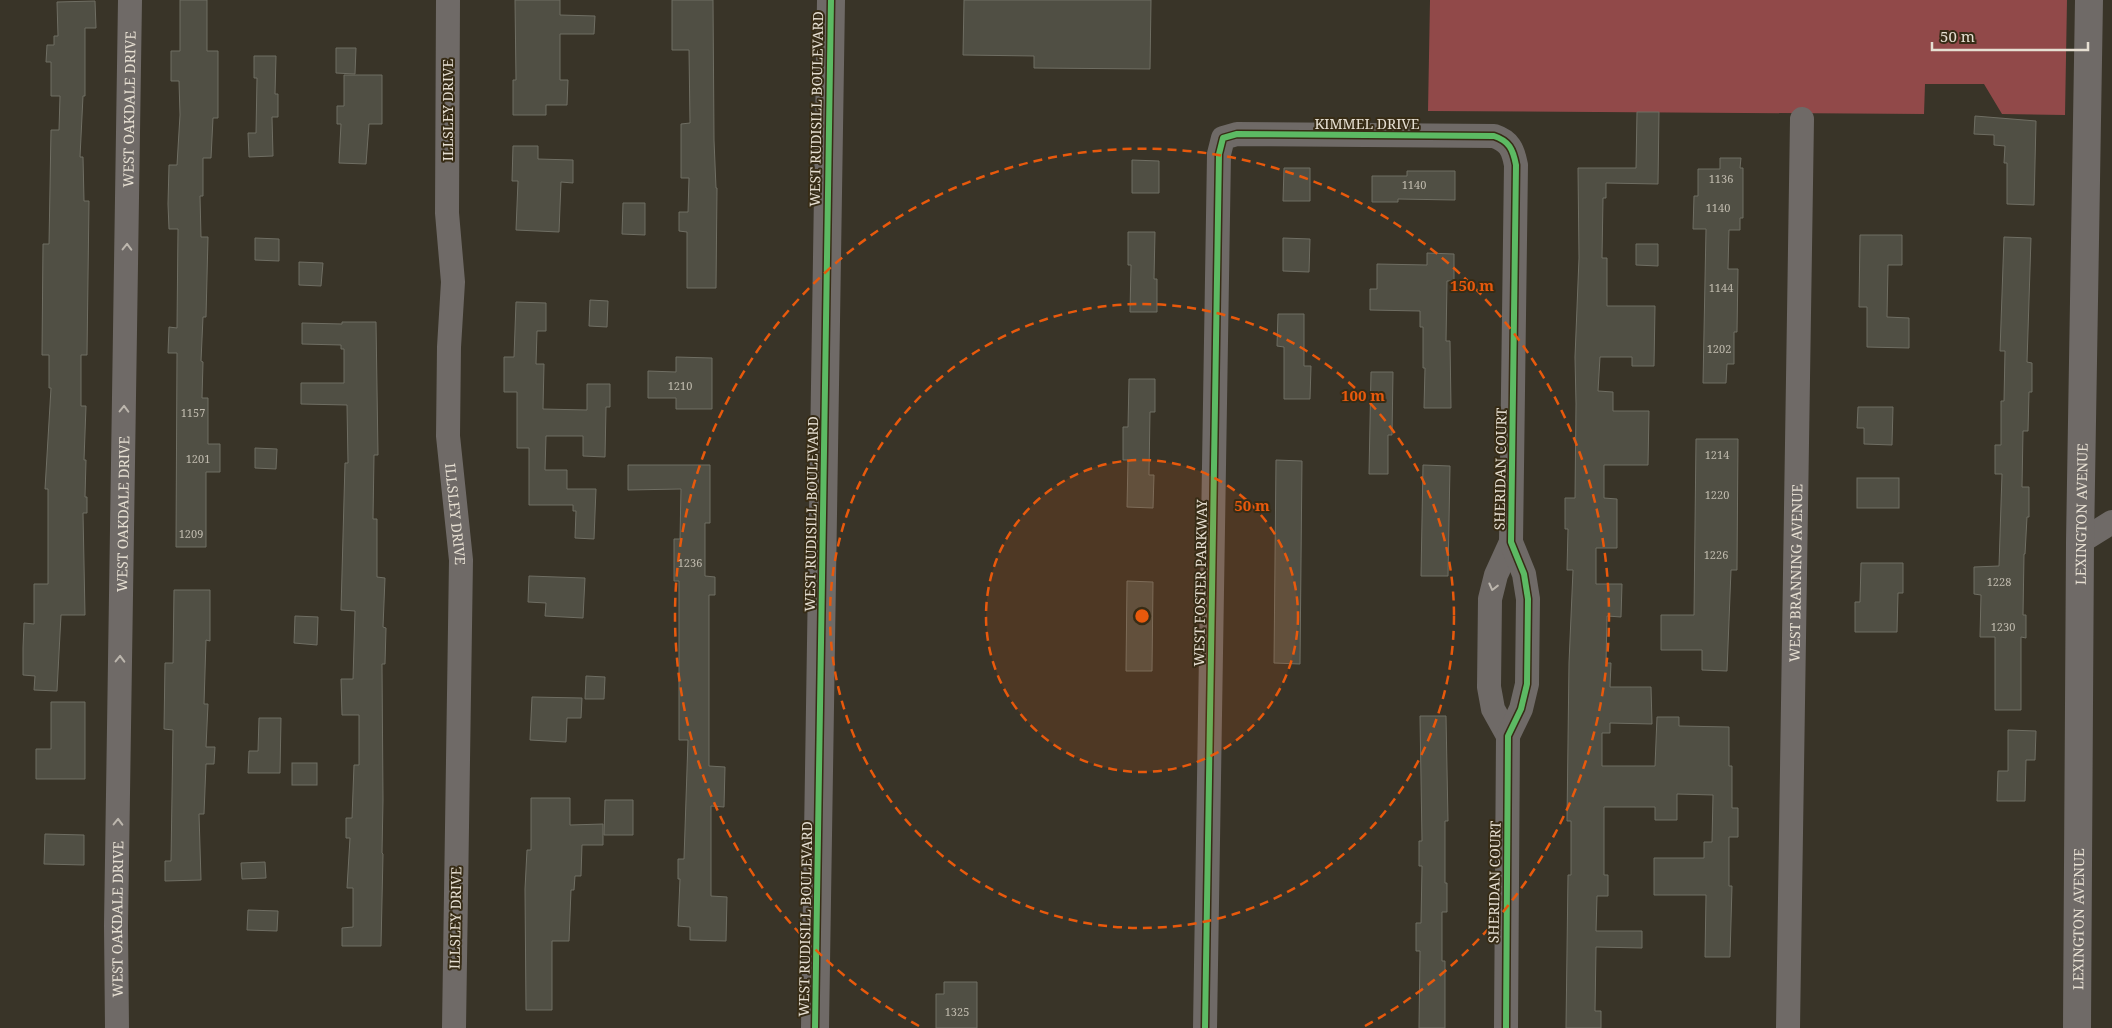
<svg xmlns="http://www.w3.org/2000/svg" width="2112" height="1028" font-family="'Noto Serif',serif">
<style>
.forest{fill:#914949}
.building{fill:#504f44;stroke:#6f6e63}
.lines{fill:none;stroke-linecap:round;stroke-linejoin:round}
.minor{stroke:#6f6a67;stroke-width:24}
.tertiary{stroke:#6f6a67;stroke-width:28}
.cycleway-casing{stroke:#372c16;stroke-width:9}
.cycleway{stroke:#5cba63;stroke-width:6}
.oneway{stroke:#bcb6ad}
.ring{fill:none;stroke:#e8590c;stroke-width:2.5;stroke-dasharray:9 6}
.labels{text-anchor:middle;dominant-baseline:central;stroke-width:4;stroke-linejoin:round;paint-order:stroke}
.number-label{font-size:11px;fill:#c0bbae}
.street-label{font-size:14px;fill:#e6dfd2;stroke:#372c16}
.centre{fill:#e8590c;stroke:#372c16;stroke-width:2.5}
.ring-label{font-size:15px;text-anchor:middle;font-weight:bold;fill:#e8590c;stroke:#372c16;stroke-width:4;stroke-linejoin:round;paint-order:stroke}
</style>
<rect width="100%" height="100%" fill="#393428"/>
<path class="forest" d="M 1430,0 L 2067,0 L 2065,115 L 2002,114 L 1984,84 L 1925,84 L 1924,114 L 1428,111 Z"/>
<g class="building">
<path d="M 180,0 L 207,0 L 207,51 L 218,51 L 218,118 L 213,118 L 211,158 L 203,158 L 203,196 L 200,196 L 201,237 L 208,237 L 206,317 L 203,317 L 201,361 L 203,362 L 202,398 L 208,398 L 208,444 L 220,444 L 220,472 L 206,472 L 206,547 L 176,547 L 177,353 L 168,353 L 169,327 L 177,328 L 178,229 L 169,229 L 168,204 L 169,165 L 177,165 L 180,115 L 179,81 L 171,81 L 171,51 L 180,51 Z"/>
<path d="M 515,0 L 560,0 L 560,15 L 595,16 L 594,34 L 560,34 L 560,80 L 568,80 L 567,105 L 546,105 L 546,115 L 513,115 L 513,80 L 516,80 Z"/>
<path d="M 672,0 L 713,0 L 714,140 L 716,188 L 717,188 L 716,288 L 687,288 L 687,232 L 679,231 L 679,212 L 688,212 L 689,178 L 681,178 L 681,124 L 690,123 L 689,50 L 672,50 Z"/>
<path d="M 964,0 L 1151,0 L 1150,69 L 1034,68 L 1034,56 L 963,55 Z"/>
<path d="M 95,1 L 96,28 L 85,28 L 85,96 L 83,96 L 80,157 L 83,157 L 84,201 L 89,201 L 87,355 L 81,355 L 81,406 L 86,406 L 84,460 L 86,460 L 85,497 L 87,497 L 87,513 L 83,513 L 85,615 L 61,615 L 57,691 L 34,690 L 35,676 L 23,675 L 23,648 L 24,623 L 34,624 L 34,584 L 48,584 L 48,489 L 45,489 L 51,388 L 49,388 L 49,355 L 42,355 L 43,244 L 49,244 L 51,130 L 59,130 L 60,96 L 51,96 L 51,62 L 46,62 L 47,45 L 54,45 L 54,36 L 58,36 L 57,2 Z"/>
<path d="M 336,48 L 356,48 L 355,74 L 336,73 Z"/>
<path d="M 254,56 L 276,56 L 275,94 L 278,94 L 278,117 L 272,117 L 273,156 L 249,157 L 248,133 L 256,133 L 257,78 L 254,78 Z"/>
<path d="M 344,75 L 382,75 L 382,124 L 369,124 L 366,164 L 339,163 L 341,124 L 337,124 L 337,106 L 344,106 Z"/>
<path d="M 1637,112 L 1659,112 L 1658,184 L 1606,183 L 1606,198 L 1603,198 L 1602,258 L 1607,258 L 1607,306 L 1655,306 L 1654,366 L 1632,366 L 1632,357 L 1600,357 L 1598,391 L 1613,392 L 1613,411 L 1649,411 L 1648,465 L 1604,465 L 1604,498 L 1617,499 L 1617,548 L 1596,548 L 1596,584 L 1622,584 L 1621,617 L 1607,616 L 1606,663 L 1611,663 L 1610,687 L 1651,687 L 1652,724 L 1610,723 L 1610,733 L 1602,733 L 1602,766 L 1655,766 L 1657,717 L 1679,717 L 1679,726 L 1729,727 L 1729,766 L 1732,766 L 1732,808 L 1738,808 L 1738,837 L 1729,837 L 1729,886 L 1732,886 L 1730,957 L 1705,957 L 1706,895 L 1654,895 L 1654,858 L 1704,858 L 1704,842 L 1712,842 L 1713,795 L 1677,794 L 1677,820 L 1655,820 L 1655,807 L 1604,807 L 1604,875 L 1608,875 L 1608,896 L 1597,896 L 1596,931 L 1642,931 L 1642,948 L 1596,947 L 1595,1011 L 1601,1011 L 1601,1028 L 1566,1028 L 1568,875 L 1571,875 L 1571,821 L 1567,821 L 1569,663 L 1573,570 L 1567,570 L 1568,529 L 1565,529 L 1565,498 L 1575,498 L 1576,404 L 1575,357 L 1579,258 L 1578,168 L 1636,168 Z"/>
<path d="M 1975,116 L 2036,121 L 2034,205 L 2007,204 L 2007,163 L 2004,163 L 2005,146 L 1994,145 L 1994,135 L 1974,134 Z"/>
<path d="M 513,146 L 538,146 L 538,159 L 573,160 L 573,183 L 561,182 L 559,232 L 516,230 L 518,181 L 512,181 Z"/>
<path d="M 1720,158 L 1741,158 L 1740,168 L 1743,168 L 1743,218 L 1740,218 L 1740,230 L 1729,230 L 1728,269 L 1738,269 L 1737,332 L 1734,332 L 1734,364 L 1727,364 L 1726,383 L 1703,383 L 1706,229 L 1693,229 L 1694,196 L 1698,196 L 1698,169 L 1720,169 Z"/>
<path d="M 1132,160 L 1159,161 L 1159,193 L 1132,193 Z"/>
<path d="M 1284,168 L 1310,168 L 1310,201 L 1283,201 Z"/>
<path d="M 1407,171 L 1455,171 L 1455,200 L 1398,199 L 1398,202 L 1372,202 L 1372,176 L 1407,176 Z"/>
<path d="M 623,203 L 645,203 L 645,235 L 622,234 Z"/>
<path d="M 1128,232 L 1155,232 L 1154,279 L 1157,279 L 1157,312 L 1130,312 L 1131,265 L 1128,265 Z"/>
<path d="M 1860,235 L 1902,235 L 1902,265 L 1888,265 L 1887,317 L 1909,318 L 1909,348 L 1867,347 L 1867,307 L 1859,307 Z"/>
<path d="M 2004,237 L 2031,238 L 2027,362 L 2032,363 L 2032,392 L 2029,392 L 2028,431 L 2023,431 L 2022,487 L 2029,487 L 2029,517 L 2027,517 L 2025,554 L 2024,554 L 2023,615 L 2026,615 L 2026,638 L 2021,637 L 2021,710 L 1995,710 L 1995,637 L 1980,637 L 1981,595 L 1974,594 L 1974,567 L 1999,566 L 2002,474 L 1995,474 L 1995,445 L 2001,445 L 2001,401 L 2004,401 L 2005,351 L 2000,351 Z"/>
<path d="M 255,238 L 279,239 L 279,261 L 255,260 Z"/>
<path d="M 1283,238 L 1310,239 L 1309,272 L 1283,271 Z"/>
<path d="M 1636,244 L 1658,244 L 1658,266 L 1636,265 Z"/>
<path d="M 1427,253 L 1454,254 L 1454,281 L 1447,281 L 1446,341 L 1450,341 L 1451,408 L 1424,408 L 1425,368 L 1423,368 L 1423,327 L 1420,327 L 1420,311 L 1370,310 L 1370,289 L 1377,289 L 1377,264 L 1427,265 Z"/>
<path d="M 299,262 L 323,263 L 321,286 L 299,285 Z"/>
<path d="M 590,300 L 608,301 L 607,327 L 589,326 Z"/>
<path d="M 516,302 L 546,303 L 546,331 L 537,331 L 536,364 L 544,364 L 543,409 L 587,410 L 587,384 L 610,384 L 610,407 L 606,407 L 605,457 L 583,456 L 583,436 L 546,436 L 545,470 L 567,470 L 567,489 L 596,489 L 594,539 L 575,538 L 576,511 L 573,511 L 573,505 L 529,505 L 529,448 L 517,448 L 517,392 L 504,392 L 504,357 L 514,357 Z"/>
<path d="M 1278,314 L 1304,314 L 1304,366 L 1311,366 L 1310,399 L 1284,399 L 1284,347 L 1277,346 Z"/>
<path d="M 342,322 L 376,322 L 378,455 L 374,455 L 373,519 L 377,519 L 377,577 L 385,578 L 383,627 L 386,628 L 385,664 L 382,664 L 383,800 L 382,853 L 383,854 L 381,946 L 342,946 L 342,928 L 353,927 L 353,888 L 347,888 L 350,838 L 346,838 L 346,818 L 352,818 L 354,765 L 359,765 L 359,715 L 342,715 L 341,679 L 353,679 L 355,611 L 341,610 L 345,463 L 348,463 L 347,405 L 301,404 L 301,383 L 344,383 L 344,349 L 341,349 L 341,345 L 302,344 L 302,323 L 342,324 Z"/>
<path d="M 676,357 L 712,358 L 712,409 L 676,409 L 676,398 L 648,398 L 648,371 L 676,372 Z"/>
<path d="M 1371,372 L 1393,372 L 1392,435 L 1388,435 L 1388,474 L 1369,474 Z"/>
<path d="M 1129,379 L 1155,379 L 1155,412 L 1150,412 L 1149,475 L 1154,475 L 1153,508 L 1127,507 L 1128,460 L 1123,460 L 1123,427 L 1128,427 Z"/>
<path d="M 1858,407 L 1893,407 L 1892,445 L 1864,444 L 1864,428 L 1857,428 Z"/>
<path d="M 1696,439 L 1738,439 L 1737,570 L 1731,570 L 1727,671 L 1702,670 L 1702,650 L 1661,650 L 1661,615 L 1694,615 Z"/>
<path d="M 255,448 L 277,449 L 276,469 L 255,468 Z"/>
<path d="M 1276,460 L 1302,461 L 1300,664 L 1274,663 Z"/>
<path d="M 628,465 L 710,465 L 710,523 L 705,523 L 705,576 L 715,577 L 715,595 L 709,595 L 709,766 L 725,767 L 724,807 L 711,806 L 711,896 L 727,897 L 726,941 L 690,940 L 690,927 L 678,926 L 680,879 L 678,879 L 678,859 L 684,859 L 688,740 L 679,740 L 679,581 L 674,581 L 674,539 L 680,539 L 681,489 L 628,490 Z"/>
<path d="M 1423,465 L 1450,466 L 1448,576 L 1421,576 Z"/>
<rect x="1857" y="478" width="42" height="30"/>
<path d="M 1861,563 L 1903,563 L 1903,593 L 1898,593 L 1897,632 L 1855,632 L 1855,602 L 1860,602 Z"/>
<path d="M 529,576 L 585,578 L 583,618 L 545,616 L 546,603 L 528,602 Z"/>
<path d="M 1127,581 L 1153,582 L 1152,671 L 1126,671 Z"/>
<path d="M 174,590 L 210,590 L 210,641 L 206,640 L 204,704 L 208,704 L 206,747 L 215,747 L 214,764 L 206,764 L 204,814 L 199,814 L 201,880 L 165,881 L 165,861 L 171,861 L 173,730 L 164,729 L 165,663 L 173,663 Z"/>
<path d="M 295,616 L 318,617 L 317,645 L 294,643 Z"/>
<path d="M 586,676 L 605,677 L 604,699 L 585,699 Z"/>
<path d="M 532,697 L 582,698 L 581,718 L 567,718 L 566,742 L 530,740 Z"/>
<path d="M 51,702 L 85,702 L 85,779 L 36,779 L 36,749 L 51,749 Z"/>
<path d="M 1420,716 L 1446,716 L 1448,821 L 1445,821 L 1445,883 L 1447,883 L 1447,912 L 1442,912 L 1442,961 L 1445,961 L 1445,1028 L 1419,1028 L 1420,951 L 1416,951 L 1416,923 L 1421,923 L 1422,866 L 1419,866 L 1419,841 L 1422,841 Z"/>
<path d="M 259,718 L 281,718 L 280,773 L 248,773 L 249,751 L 258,751 Z"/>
<path d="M 2008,730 L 2036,731 L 2035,760 L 2026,760 L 2025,801 L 1997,801 L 1998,771 L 2008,771 Z"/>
<rect x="292" y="763" width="25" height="22"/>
<path d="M 531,798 L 570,798 L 570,825 L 603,824 L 603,845 L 582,845 L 581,876 L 575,876 L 574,890 L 571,890 L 569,941 L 552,941 L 552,1010 L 526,1010 L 525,889 L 527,850 L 531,850 Z"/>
<path d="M 605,800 L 633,800 L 633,835 L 604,835 Z"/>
<path d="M 45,834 L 84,835 L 84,865 L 44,864 Z"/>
<path d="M 265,862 L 266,878 L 242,879 L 241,863 Z"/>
<path d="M 248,910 L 278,911 L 277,931 L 247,930 Z"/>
<path d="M 944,982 L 977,982 L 977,1028 L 936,1028 L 936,994 L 944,994 Z"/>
</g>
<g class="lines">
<g class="minor">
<path id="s1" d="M 448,0 L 447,213 L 453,282 L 449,347 L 448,436 L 461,560 L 454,1028"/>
<path d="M 2080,542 L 2112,522"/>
<path d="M 1508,736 L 1493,709 L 1489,687 L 1490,599 L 1496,575 L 1511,542"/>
<path id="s2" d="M 117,1028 L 116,926 L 130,0"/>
<path d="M 1205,1028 L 1219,154 L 1223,138 L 1237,134 L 1494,136 C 1509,141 1513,149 1516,165 L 1511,542 L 1524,574 L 1528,599 L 1527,684 L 1521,709 L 1508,736 L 1506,1028"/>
<path id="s3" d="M 1788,1028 L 1802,119"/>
</g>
<g class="tertiary">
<path d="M 815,1028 L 831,0"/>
<path id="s4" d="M 2077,1028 L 2080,542 L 2089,0"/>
</g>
<defs>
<g id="cycleway">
<path d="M 815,1028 L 831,0"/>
<path d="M 1205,1028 L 1219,154 L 1223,138 L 1237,134 L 1494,136 C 1509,141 1513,149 1516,165 L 1511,542 L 1524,574 L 1528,599 L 1527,684 L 1521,709 L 1508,736 L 1506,1028"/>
</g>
</defs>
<use href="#cycleway" class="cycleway-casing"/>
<use href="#cycleway" class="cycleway"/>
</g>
<defs><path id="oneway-chevron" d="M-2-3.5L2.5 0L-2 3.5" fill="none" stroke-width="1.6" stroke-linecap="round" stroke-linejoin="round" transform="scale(1.25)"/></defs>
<g class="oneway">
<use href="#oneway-chevron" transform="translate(127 247) rotate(-89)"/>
<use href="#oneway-chevron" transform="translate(124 409) rotate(-89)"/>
<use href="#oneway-chevron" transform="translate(1493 587) rotate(104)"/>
<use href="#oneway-chevron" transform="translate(120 659) rotate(-89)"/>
<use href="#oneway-chevron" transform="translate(118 822) rotate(-89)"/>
</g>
<circle cx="1142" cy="616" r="156" fill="#e8590c" fill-opacity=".12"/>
<g class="ring">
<circle cx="1142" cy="616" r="156"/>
<circle cx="1142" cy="616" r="312"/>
<path d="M919 1026A467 467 0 1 1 1365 1026"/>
</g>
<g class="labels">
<g class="number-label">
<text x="1721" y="178">1136</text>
<text x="1414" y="184">1140</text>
<text x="1718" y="207">1140</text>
<text x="1721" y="287">1144</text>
<text x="1719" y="348">1202</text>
<text x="680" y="385">1210</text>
<text x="193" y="412">1157</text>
<text x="1717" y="454">1214</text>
<text x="198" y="458">1201</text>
<text x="1717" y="494">1220</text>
<text x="191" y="533">1209</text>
<text x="1716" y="554">1226</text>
<text x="690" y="562">1236</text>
<text x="1999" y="581">1228</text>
<text x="2003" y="626">1230</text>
<text x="957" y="1011">1325</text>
</g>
<g class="street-label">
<text stroke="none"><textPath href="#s2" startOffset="919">WEST OAKDALE DRIVE</textPath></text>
<text transform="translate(816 109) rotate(-89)">WEST RUDISILL BOULEVARD</text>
<text transform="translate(447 110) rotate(-90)">ILLSLEY DRIVE</text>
<text x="1367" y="123">KIMMEL DRIVE</text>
<text transform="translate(1500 469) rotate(-89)">SHERIDAN COURT</text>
<text stroke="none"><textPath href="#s2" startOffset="514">WEST OAKDALE DRIVE</textPath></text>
<text stroke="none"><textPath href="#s1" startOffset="515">ILLSLEY DRIVE</textPath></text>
<text transform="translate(811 514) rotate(-89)">WEST RUDISILL BOULEVARD</text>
<text stroke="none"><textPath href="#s4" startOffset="514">LEXINGTON AVENUE</textPath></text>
<text stroke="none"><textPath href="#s3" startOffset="455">WEST BRANNING AVENUE</textPath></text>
<text transform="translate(1200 583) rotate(-89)">WEST FOSTER PARKWAY</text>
<text transform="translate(1494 882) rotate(-89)">SHERIDAN COURT</text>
<text transform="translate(455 918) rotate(-89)">ILLSLEY DRIVE</text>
<text stroke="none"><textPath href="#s2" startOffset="109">WEST OAKDALE DRIVE</textPath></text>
<text transform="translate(805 919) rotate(-89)">WEST RUDISILL BOULEVARD</text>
<text stroke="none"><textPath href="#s4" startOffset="109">LEXINGTON AVENUE</textPath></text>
</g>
</g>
<circle cx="1142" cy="616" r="8" class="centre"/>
<g class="ring-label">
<text x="1472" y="291">150 m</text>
<text x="1363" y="401">100 m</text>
<text x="1252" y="511">50 m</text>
</g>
<path d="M1932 42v8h156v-8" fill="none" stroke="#e6dfd2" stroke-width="2.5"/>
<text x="1940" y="42" font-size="15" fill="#e6dfd2" stroke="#372c16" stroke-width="4" paint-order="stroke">50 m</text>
</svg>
